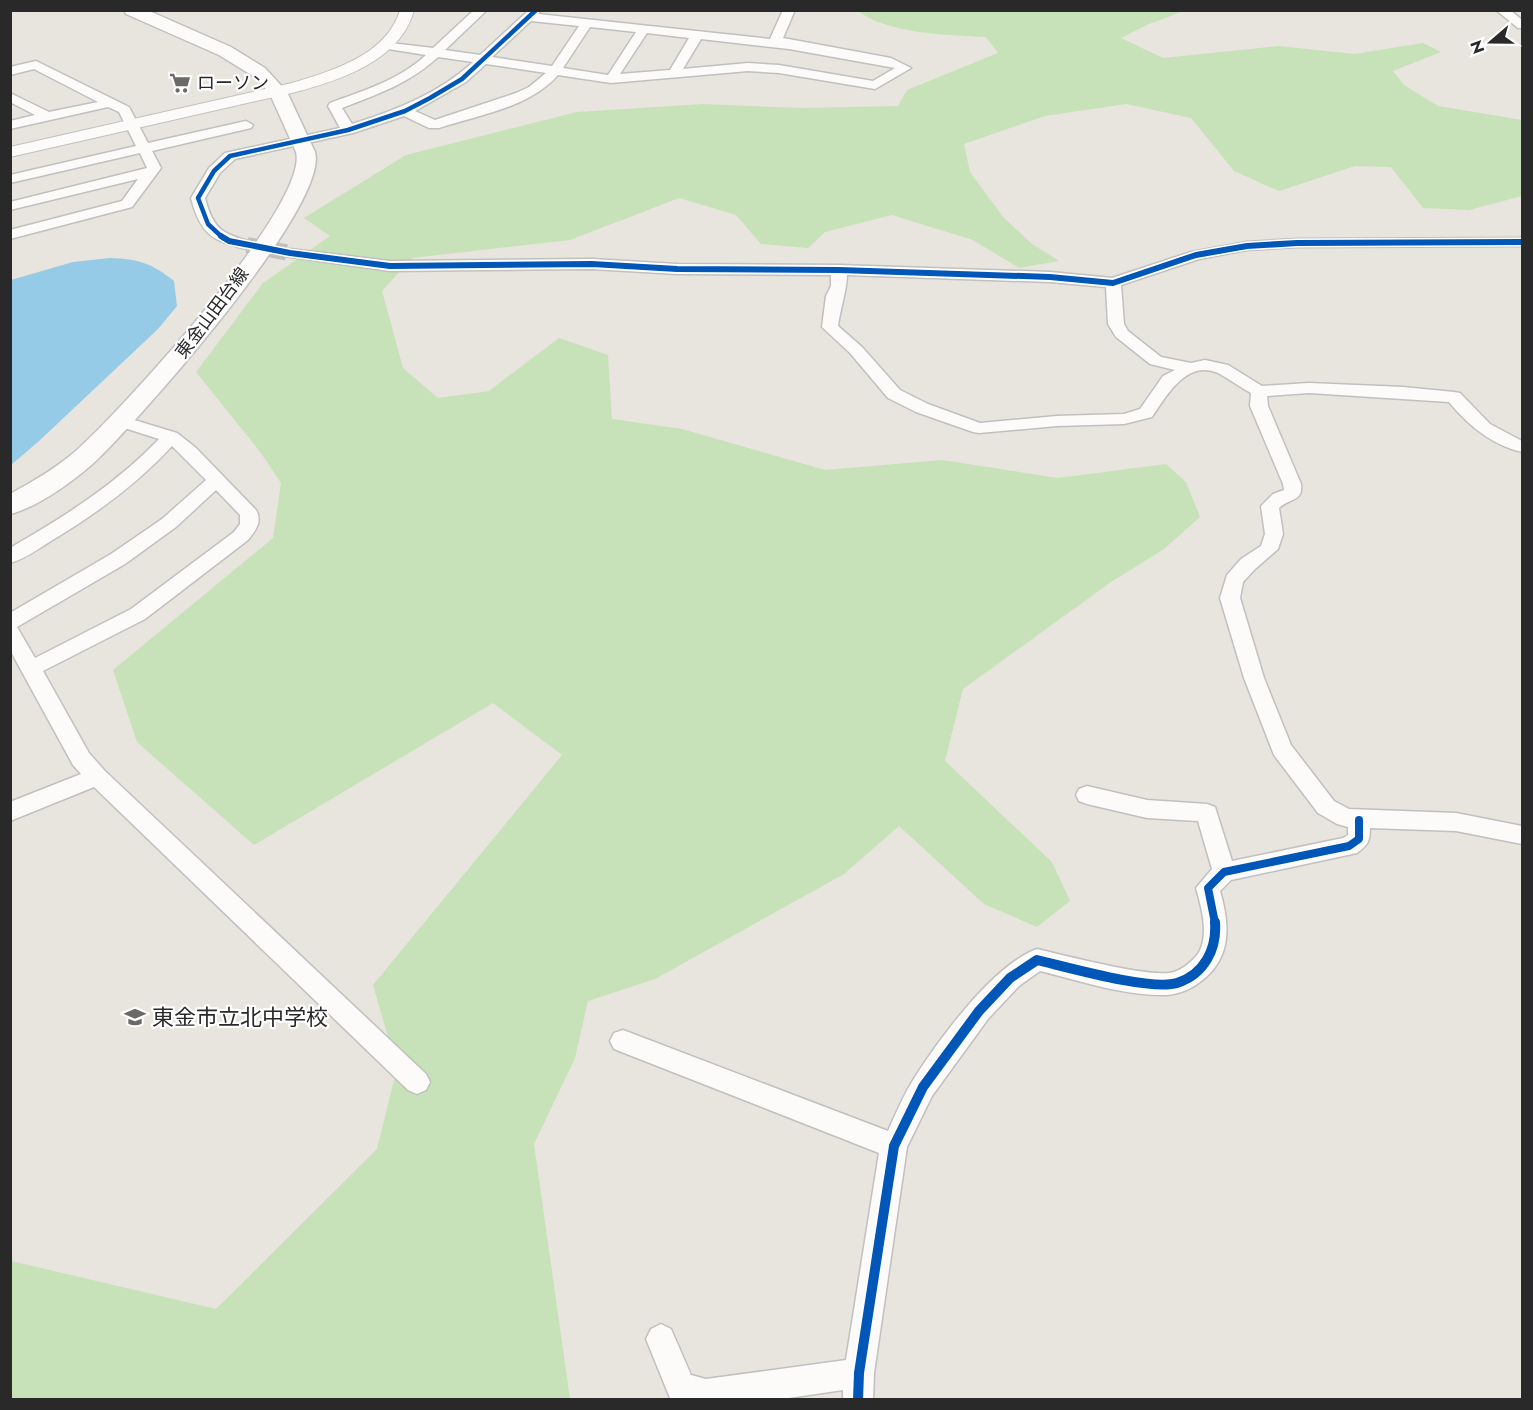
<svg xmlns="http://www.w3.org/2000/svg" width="1533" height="1410" font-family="Jost,'Noto Sans JP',sans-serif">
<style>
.green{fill:#c7e2b8}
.water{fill:#95cbe6}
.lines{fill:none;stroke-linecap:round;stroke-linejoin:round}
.minor-tunnel{stroke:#c2bfba;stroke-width:16;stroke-dasharray:16 8;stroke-linecap:butt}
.minor-casing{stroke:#c1c0c0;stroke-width:3}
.tertiary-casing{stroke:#c1c0c0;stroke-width:2}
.secondary-casing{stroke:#c1c0c0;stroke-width:3}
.minor{fill:#fcfbfa;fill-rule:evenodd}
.tertiary{fill:#fcfbfa;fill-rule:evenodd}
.secondary{fill:#fcfbfa;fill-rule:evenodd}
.cycleway-far3-casing{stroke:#fff;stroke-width:7}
.cycleway-far2-casing{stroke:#fff;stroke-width:9}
.cycleway-far1-casing{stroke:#fff;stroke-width:11}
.cycleway-casing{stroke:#fff;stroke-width:14}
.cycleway-far3{stroke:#0057b8;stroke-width:4.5}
.cycleway-far2{stroke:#0057b8;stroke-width:6}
.cycleway-far1{stroke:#0057b8;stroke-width:8}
.cycleway{stroke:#0057b8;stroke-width:10}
.labels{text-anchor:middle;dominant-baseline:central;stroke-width:4.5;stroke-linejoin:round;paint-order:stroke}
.far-poi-label{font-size:18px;fill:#292929;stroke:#fff;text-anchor:start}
.far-street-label{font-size:18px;fill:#292929;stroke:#fff}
.poi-label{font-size:22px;fill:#292929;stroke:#fff;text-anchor:start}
</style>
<rect width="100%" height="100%" fill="#e8e4de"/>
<path class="green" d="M 858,11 L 1184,11 L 1149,24 L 1121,38 L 1163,58 L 1278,46 L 1355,54 L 1423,43 L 1441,52 L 1393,71 L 1404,85 L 1438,106 L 1522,120 L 1522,196 L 1469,210 L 1423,208 L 1391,167 L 1355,166 L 1279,191 L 1234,171 L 1191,118 L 1126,104 L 1045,116 L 964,144 L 970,172 L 1003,217 L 1032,244 L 1059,261 L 1019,268 L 973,240 L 892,215 L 825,232 L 808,248 L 761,244 L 736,215 L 679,198 L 570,240 L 412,258 L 382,291 L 403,368 L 438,398 L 489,391 L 559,338 L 608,355 L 612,419 L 682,429 L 825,470 L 942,460 L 1058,478 L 1166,464 L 1186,482 L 1200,517 L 1164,549 L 1111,582 L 963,689 L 945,761 L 1052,862 L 1070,901 L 1037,927 L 984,904 L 899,826 L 844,874 L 655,979 L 588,1001 L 575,1058 L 534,1144 L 570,1399 L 11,1400 L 11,1261 L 216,1309 L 377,1149 L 397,1068 L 373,985 L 562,755 L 493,703 L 254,845 L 137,742 L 113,670 L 273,538 L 281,483 L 261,453 L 196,372 L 263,283 L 330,236 L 304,218 L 406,155 L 577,112 L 703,104 L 802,108 L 898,106 L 907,90 L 998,53 L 986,37 C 949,35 888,34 858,11 Z"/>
<path class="water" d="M 110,258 C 139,259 151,263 174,281 L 177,306 L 158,329 L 39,441 L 11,465 L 11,280 L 73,262 Z"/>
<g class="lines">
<path class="minor-tunnel" d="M 247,245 L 290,253"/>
<defs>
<g id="minor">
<path d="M 474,10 L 487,10 L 445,50 L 480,55 L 529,10 L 542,10 L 538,14 L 770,39 L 783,10 L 795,10 L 783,38 L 891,58 L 911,68 L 875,89 L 779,73 L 748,71 L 611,83 L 558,75 C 529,108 478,115 439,128 L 429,128 L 404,116 L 353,133 L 235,159 L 220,173 L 205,198 C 213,229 222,234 252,242 L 254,245 L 247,249 C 212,242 200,233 191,198 L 209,168 L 225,153 L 340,128 L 328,106 L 330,103 C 365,90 399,80 426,55 L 382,48 L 382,42 L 433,48 ZM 531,21 L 579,26 L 552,66 L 492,57 ZM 590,27 L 636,32 L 608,75 L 563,68 ZM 647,33 L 689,38 L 670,70 L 620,74 ZM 701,39 L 789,49 L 895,68 L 873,81 L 779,65 L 748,63 L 683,69 ZM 438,57 L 473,62 C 438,94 396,110 352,124 L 342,108 C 378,94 410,83 438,57 ZM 486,64 L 546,73 L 529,87 L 516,93 L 435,120 L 415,111 L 466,82 Z"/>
<path d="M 1496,10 L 1510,10 L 1522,20 L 1522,28 L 1518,28 Z"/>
<path d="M 36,61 L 129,107 L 148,143 L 246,121 L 253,125 L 251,128 L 152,151 L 161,168 L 132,207 L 10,239 L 10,230 L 122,201 L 138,179 L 10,210 L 10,202 L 147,168 L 140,153 L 10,183 L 10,175 L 136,146 L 119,112 L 108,107 L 10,129 L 10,121 L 35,115 L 10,102 L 10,93 L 49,112 L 98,102 L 34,69 L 10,75 L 10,67 Z"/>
<path d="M 1522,238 L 1522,246 L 1297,247 L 1247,250 L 1199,259 L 1121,285 L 1124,324 L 1128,331 L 1161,357 L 1191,363 L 1205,360 L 1228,365 L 1262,386 L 1309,383 L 1403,387 L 1454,392 L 1460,393 L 1490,424 L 1522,441 L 1522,452 C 1492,445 1468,425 1449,402 L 1309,393 L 1267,396 L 1268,406 L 1301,484 C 1303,502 1291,497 1279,508 L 1283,534 L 1278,549 L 1255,569 L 1243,582 L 1240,598 L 1264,678 L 1291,745 L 1334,801 L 1349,809 L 1456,813 L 1522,826 L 1522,844 L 1456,831 L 1370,828 C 1370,841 1368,845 1357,853 L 1231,880 L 1220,891 C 1230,925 1232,959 1200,982 C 1191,989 1179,994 1167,995 C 1125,996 1080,981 1040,971 L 1019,986 L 988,1019 L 932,1096 L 907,1147 L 874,1373 L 873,1400 L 843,1400 L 843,1390 L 775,1400 L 670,1398 L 646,1339 L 651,1329 L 661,1324 L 671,1329 L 691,1375 L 706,1379 L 846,1360 L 879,1153 L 614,1049 L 610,1041 L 614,1033 L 623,1030 L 888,1131 C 896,1113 904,1094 915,1077 C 940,1038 993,965 1037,949 C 1063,955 1153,979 1174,972 C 1184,969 1198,957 1201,948 C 1208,929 1201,906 1196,888 L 1212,869 L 1198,821 L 1147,818 L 1087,804 L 1079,801 L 1076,795 L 1079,789 L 1087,786 L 1147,800 L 1207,804 L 1215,807 L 1232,861 L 1343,838 L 1348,835 L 1348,827 L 1337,824 L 1318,813 L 1274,755 L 1244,678 L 1220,598 L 1227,575 L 1241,559 L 1261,546 L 1265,534 L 1261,506 L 1273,494 L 1284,490 L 1283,484 L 1250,406 L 1251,393 C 1240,387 1229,379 1218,373 C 1187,359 1166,396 1152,417 L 1124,424 L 1057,426 L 979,433 L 973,432 L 916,412 L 888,398 L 850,353 L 822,327 L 826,296 L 831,286 L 831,275 L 677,274 L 592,269 L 390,271 L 290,257 L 285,256 L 283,253 L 285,250 L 290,249 L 390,261 L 592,259 L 677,264 L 839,265 L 1050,272 L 1112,278 L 1191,252 L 1247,242 L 1297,239 ZM 847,275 L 1050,282 L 1106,287 L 1108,324 L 1116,337 L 1150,364 L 1175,370 L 1163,376 L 1140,409 L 1124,414 L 1057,416 L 980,423 L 928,404 L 900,390 L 862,347 L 838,326 C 840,310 847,289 847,275 Z"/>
<path d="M 121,416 L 177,433 L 196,448 L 256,510 C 263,522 255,531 248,540 L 145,619 L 43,671 L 89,753 L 105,771 L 426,1074 L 430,1082 L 426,1090 L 417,1094 L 408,1090 L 94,787 L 10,821 L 10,802 L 81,774 L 73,765 L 10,650 L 10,613 L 111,554 L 162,519 L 206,480 L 172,446 C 137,484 96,514 51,541 C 38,549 25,559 10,563 L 10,548 C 64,517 116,484 159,439 L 115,425 L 112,421 L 115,417 ZM 216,490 L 240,515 L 240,524 L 234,532 L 131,609 L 35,658 L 17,627 L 125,564 L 176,527 Z"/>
</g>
<path id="tertiary" d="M 400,10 L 414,10 C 401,60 341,80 296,92 L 10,157 L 10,147 L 292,83 C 332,71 387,55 400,10 Z"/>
<path id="secondary" d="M 124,10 L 147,10 L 231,47 L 265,68 L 287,92 L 315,152 C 330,205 141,417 99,458 C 78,478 39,507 10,514 L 10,494 C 34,481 58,467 78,449 C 121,411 310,204 296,152 L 269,92 L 253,76 L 219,55 L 126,14 Z"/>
</defs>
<use href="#minor" class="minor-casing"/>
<use href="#tertiary" class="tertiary-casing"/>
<use href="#secondary" class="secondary-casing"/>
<use href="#minor" class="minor"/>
<use href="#tertiary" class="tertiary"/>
<use href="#secondary" class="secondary"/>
<defs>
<path id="cycleway-far3" d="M 223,238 L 208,224 L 198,198 L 214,171 L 230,156 L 348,130 L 405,111 L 430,98 L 462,79 L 536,10"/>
<path id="cycleway-far2" d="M 221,236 L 229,241 L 290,253 L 390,266 L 592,264 L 677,269 L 839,270 L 1050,277 L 1113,283 L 1196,255 L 1247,246 L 1297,243 L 1522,242"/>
<path id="cycleway-far1" d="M 1215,923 L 1208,888 L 1224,872 L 1349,846 L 1359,839 L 1359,820"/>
<path id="cycleway" d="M 858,1400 L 859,1373 L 894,1146 L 923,1087 L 979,1011 L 1010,978 L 1037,960 C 1067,967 1151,991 1177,983 C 1205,974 1217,948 1215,922"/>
</defs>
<use href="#cycleway-far3" class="cycleway-far3-casing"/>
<use href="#cycleway-far2" class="cycleway-far2-casing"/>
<use href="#cycleway-far1" class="cycleway-far1-casing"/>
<use href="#cycleway" class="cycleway-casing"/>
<use href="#cycleway-far3" class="cycleway-far3"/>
<use href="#cycleway-far2" class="cycleway-far2"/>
<use href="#cycleway-far1" class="cycleway-far1"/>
<use href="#cycleway" class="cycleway"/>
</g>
<defs>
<symbol id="supermarket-bare" viewBox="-9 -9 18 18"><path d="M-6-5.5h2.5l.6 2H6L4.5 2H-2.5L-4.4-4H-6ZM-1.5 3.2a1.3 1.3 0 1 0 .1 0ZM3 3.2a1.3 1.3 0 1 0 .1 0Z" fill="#6c6a68" stroke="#fff" stroke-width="2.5" paint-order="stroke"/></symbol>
<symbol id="school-bare" viewBox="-9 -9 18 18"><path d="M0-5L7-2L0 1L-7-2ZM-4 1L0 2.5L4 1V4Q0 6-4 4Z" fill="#6c6a68" stroke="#fff" stroke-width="2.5" paint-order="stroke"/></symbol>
</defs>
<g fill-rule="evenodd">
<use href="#supermarket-bare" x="165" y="68" width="30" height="30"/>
<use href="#school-bare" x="120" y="1002" width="30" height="30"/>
</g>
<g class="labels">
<g class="far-poi-label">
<text x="197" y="83">ローソン</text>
</g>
<g class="far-street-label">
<text transform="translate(212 313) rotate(-53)">東金山田台線</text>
</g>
<g class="poi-label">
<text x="152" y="1017">東金市立北中学校</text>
</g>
</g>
<rect width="1533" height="1410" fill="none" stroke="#292929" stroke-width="24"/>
<g transform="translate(1491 42) rotate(250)" stroke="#ffffff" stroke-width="4.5" paint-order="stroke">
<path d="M0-4.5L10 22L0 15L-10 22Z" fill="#292929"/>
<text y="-9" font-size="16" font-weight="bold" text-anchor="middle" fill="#292929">N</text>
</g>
</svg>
